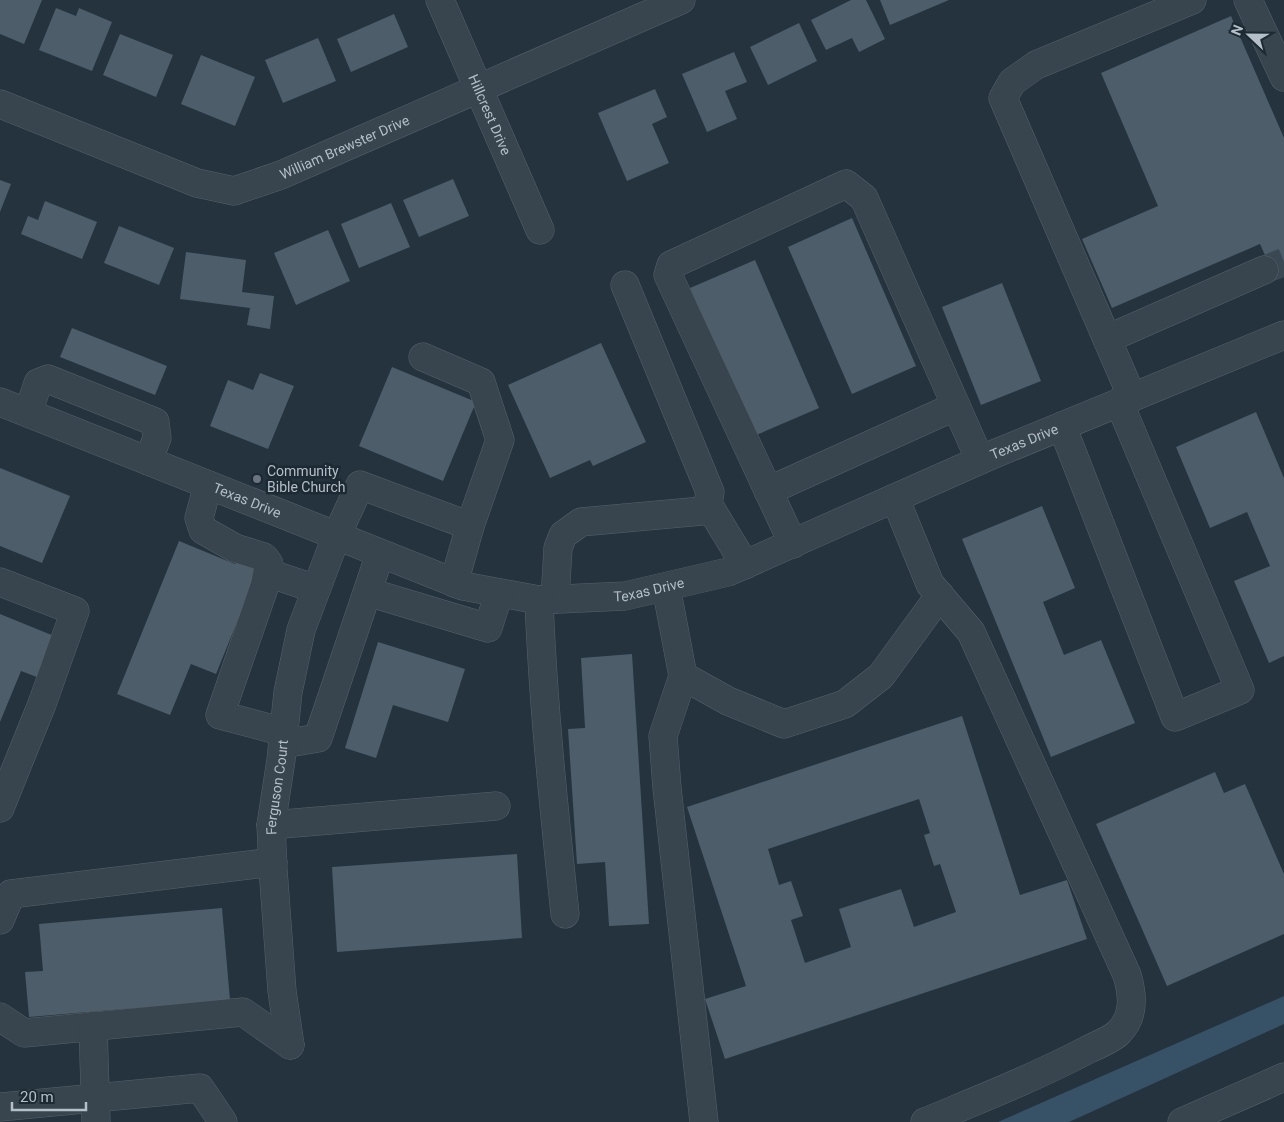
<svg xmlns="http://www.w3.org/2000/svg" width="1284" height="1122" font-family="Roboto,sans-serif">
<style>
.water{fill:#375266}
.building{fill:#4d5d6a;fill-rule:evenodd}
.lines{fill:none;stroke-linecap:round;stroke-linejoin:round}
.minor-tunnel{stroke:#3a4853;stroke-width:28;stroke-dasharray:28 14;stroke-linecap:butt}
.minor-casing{stroke:#56626c;stroke-width:29}
.minor{stroke:#38444e;stroke-width:28}
.worship-dot{fill:#6b7280;stroke:#1d2933;stroke-width:2}
.labels{text-anchor:middle;dominant-baseline:central;stroke-width:5;stroke-linejoin:round;paint-order:stroke}
.street-label{font-size:14px;fill:#b4bfc9;stroke:#1d2933}
.poi-label{font-size:14px;fill:#b4bfc9;stroke:#1d2933;text-anchor:start}
</style>
<rect width="100%" height="100%" fill="#24333e"/>
<path class="water" d="M 1284,996 L 1284,1024 L 1069,1122 L 998,1122 Z"/>
<g class="building">
<path d="M 0,0 L 42,0 L 24,44 L 0,34 Z"/>
<path d="M 851,0 L 866,0 L 885,39 L 859,52 L 852,38 L 826,50 L 811,20 Z"/>
<path d="M 880,0 L 949,0 L 890,25 Z"/>
<path d="M 56,8 L 76,16 L 79,8 L 112,22 L 92,71 L 39,50 Z"/>
<path d="M 394,14 L 408,47 L 351,72 L 337,39 Z"/>
<path d="M 1231,16 L 1284,138 L 1284,277 L 1276,280 L 1260,244 L 1112,308 L 1082,239 L 1158,206 L 1101,73 Z"/>
<path d="M 799,23 L 817,61 L 768,85 L 750,47 Z"/>
<path d="M 120,34 L 173,55 L 156,97 L 103,75 Z"/>
<path d="M 318,38 L 336,81 L 283,103 L 265,60 Z"/>
<path d="M 734,52 L 747,82 L 725,91 L 737,119 L 707,132 L 682,74 Z"/>
<path d="M 201,55 L 255,77 L 235,126 L 181,104 Z"/>
<path d="M 655,89 L 667,117 L 652,124 L 669,163 L 627,181 L 598,113 Z"/>
<path d="M 453,179 L 469,216 L 419,237 L 403,200 Z"/>
<path d="M 0,180 L 11,184 L 0,212 Z"/>
<path d="M 45,201 L 97,222 L 82,259 L 21,234 L 28,216 L 38,220 Z"/>
<path d="M 391,203 L 410,247 L 359,268 L 341,224 Z"/>
<path d="M 852,218 L 916,366 L 852,394 L 788,247 Z"/>
<path d="M 119,226 L 174,248 L 159,285 L 104,263 Z"/>
<path d="M 328,230 L 350,281 L 296,305 L 274,253 Z"/>
<path d="M 186,252 L 246,260 L 242,292 L 274,296 L 270,329 L 247,325 L 250,308 L 180,299 Z"/>
<path d="M 755,260 L 819,408 L 754,436 L 690,288 Z"/>
<path d="M 1002,283 L 1041,381 L 981,405 L 942,307 Z"/>
<path d="M 72,328 L 167,366 L 155,395 L 60,357 Z"/>
<path d="M 601,343 L 646,442 L 593,466 L 590,460 L 550,478 L 508,385 Z"/>
<path d="M 392,367 L 476,402 L 443,481 L 359,446 Z"/>
<path d="M 260,373 L 294,386 L 268,449 L 210,426 L 228,380 L 253,390 Z"/>
<path d="M 1256,412 L 1284,478 L 1284,656 L 1269,663 L 1234,581 L 1270,566 L 1247,512 L 1210,528 L 1176,447 Z"/>
<path d="M 0,468 L 70,496 L 42,563 L 0,546 Z"/>
<path d="M 1042,506 L 1075,588 L 1043,602 L 1064,655 L 1101,640 L 1135,723 L 1051,757 L 962,539 Z"/>
<path d="M 179,541 L 235,564 L 237,559 L 259,568 L 216,674 L 191,664 L 170,715 L 117,694 Z"/>
<path d="M 0,614 L 59,638 L 42,679 L 21,671 L 0,722 Z"/>
<path d="M 378,642 L 465,669 L 448,722 L 393,705 L 376,758 L 345,748 Z"/>
<path d="M 632,654 L 649,924 L 609,926 L 605,862 L 577,864 L 568,729 L 585,728 L 581,658 Z"/>
<path d="M 962,716 L 1020,895 L 1067,880 L 1087,939 L 725,1059 L 705,999 L 746,986 L 687,807 ZM 919,799 L 930,833 L 924,835 L 934,866 L 940,864 L 956,912 L 914,927 L 901,889 L 839,909 L 851,947 L 805,963 L 791,920 L 803,916 L 791,881 L 779,885 L 768,849 Z"/>
<path d="M 1215,772 L 1224,793 L 1245,784 L 1284,874 L 1284,934 L 1167,986 L 1096,824 Z"/>
<path d="M 517,854 L 522,938 L 337,952 L 332,867 Z"/>
<path d="M 222,908 L 230,1000 L 29,1017 L 25,972 L 43,971 L 39,924 Z"/>
</g>
<g class="lines">
<path class="minor-tunnel" d="M 1264,270 L 1284,262"/>
<defs>
<g id="minor">
<path id="s1" d="M 440,0 L 540,230"/>
<path d="M 1248,0 L 1284,77"/>
<path id="s2" d="M 0,104 L 197,183 L 234,191 L 281,175 L 681,0"/>
<path d="M 1107,339 L 1264,270"/>
<path d="M 423,357 L 481,382 L 500,440 L 470,526"/>
<path d="M 1132,397 L 1003,98 L 1012,82 L 1036,65 L 1192,0"/>
<path id="s3" d="M 0,402 L 463,586 L 539,600 L 625,596 L 728,572 L 994,454 L 1284,335"/>
<path d="M 28,413 L 38,383 L 48,379 L 155,422 L 157,438 L 148,461"/>
<path d="M 1062,426 L 1175,717 L 1240,690 L 1119,402"/>
<path d="M 208,485 L 199,518 L 203,530 L 235,548 L 264,557 L 269,564 L 265,585 L 220,715 L 284,732"/>
<path d="M 768,491 L 956,406"/>
<path d="M 895,498 L 930,584 L 971,632 L 1127,975 C 1133,995 1135,1016 1119,1032 C 1113,1039 1097,1045 1089,1049 C 1036,1077 980,1099 925,1122"/>
<path d="M 708,504 L 745,565"/>
<path d="M 793,544 L 668,275 L 671,265 L 846,184 L 864,198 L 980,460"/>
<path d="M 268,573 L 316,589"/>
<path d="M 0,582 L 75,611 L 42,704 L 0,808"/>
<path d="M 666,587 L 683,676 L 663,736 L 667,788 L 704,1122"/>
<path d="M 368,592 L 488,628 L 499,593"/>
<path d="M 555,599 L 558,548 L 563,535 L 581,522 L 702,511 L 708,504 L 710,492 L 625,285"/>
<path d="M 539,600 C 543,705 554,809 565,914"/>
<path d="M 683,676 L 728,701 L 784,724 L 845,704 L 881,676 L 940,595"/>
<path d="M 283,744 L 318,738 L 380,554"/>
<path d="M 271,825 L 496,806"/>
<path d="M 0,920 L 11,894 L 273,862"/>
<path d="M 0,1017 L 24,1033 L 243,1012 L 290,1045"/>
<path d="M 93,1026 L 96,1122"/>
<path id="s4" d="M 290,1045 L 282,991 L 273,869 L 271,825 L 281,760 L 288,692 L 301,630 L 336,537 L 360,485 L 470,526 L 454,583"/>
<path d="M 0,1107 L 200,1088 L 223,1122"/>
<path d="M 1182,1122 L 1284,1077"/>
</g>
</defs>
<use href="#minor" class="minor-casing"/>
<use href="#minor" class="minor"/>
</g>
<circle class="worship-dot" cx="257" cy="479" r="5"/>
<g class="labels">
<g class="street-label">
<text stroke="none"><textPath href="#s1" startOffset="125">Hillcrest Drive</textPath></text>
<text stroke="none"><textPath href="#s2" startOffset="369">William Brewster Drive</textPath></text>
<text stroke="none"><textPath href="#s3" startOffset="1091">Texas Drive</textPath></text>
<text stroke="none"><textPath href="#s3" startOffset="266">Texas Drive</textPath></text>
<text stroke="none"><textPath href="#s3" startOffset="686">Texas Drive</textPath></text>
<text stroke="none"><textPath href="#s4" startOffset="259">Ferguson Court</textPath></text>
</g>
<g class="poi-label">
<text x="267" y="471">Community<tspan x="267" dy="16">Bible Church</tspan></text>
</g>
</g>
<g transform="translate(1249 35) rotate(292)" stroke="#1d2933" stroke-width="4" paint-order="stroke">
<path d="M0-4L9 19L0 12L-9 19Z" fill="#b4bfc9"/>
<text y="-8" font-size="14" font-weight="bold" text-anchor="middle" fill="#b4bfc9">N</text>
</g>
<path d="M12 1102v8h74v-8" fill="none" stroke="#b4bfc9" stroke-width="2.5"/>
<text x="20" y="1102" font-size="15" fill="#b4bfc9" stroke="#1d2933" stroke-width="4" paint-order="stroke">20 m</text>
</svg>
